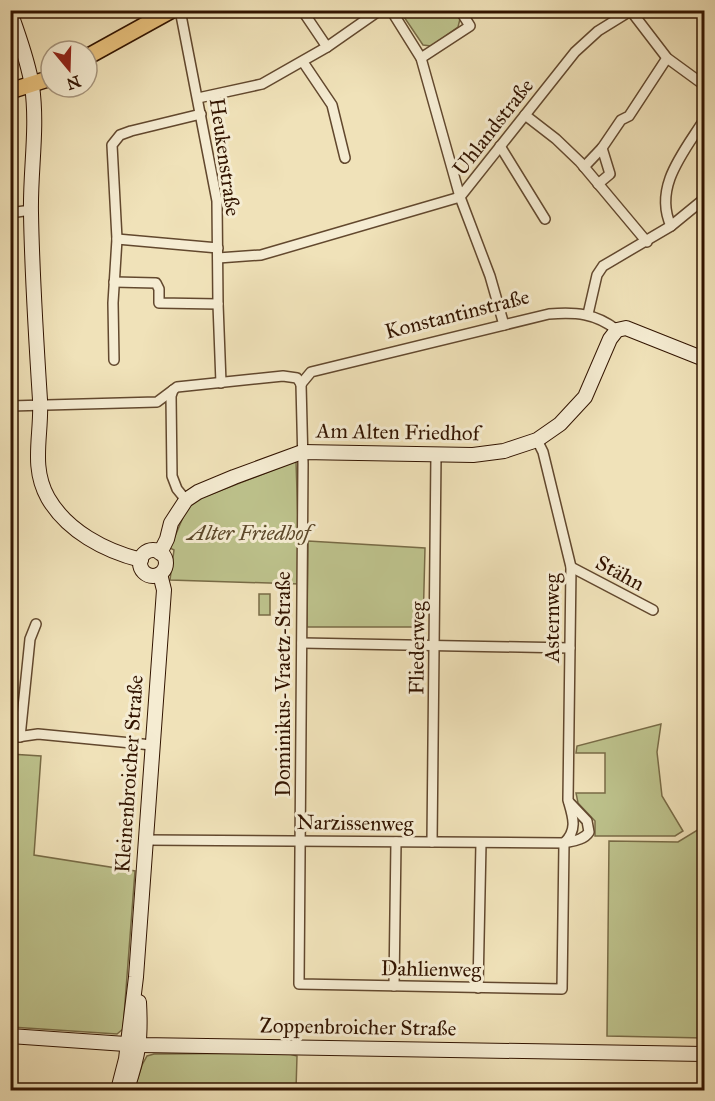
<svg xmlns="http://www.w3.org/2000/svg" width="715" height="1101" font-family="'IM FELL Great Primer',serif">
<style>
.green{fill:#bdc28c;stroke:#786b46;stroke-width:1.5}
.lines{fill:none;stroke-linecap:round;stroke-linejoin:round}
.street-casing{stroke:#62482e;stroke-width:12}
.secondary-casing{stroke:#321400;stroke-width:16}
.primary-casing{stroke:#321400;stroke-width:18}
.street{stroke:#f5ecd2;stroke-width:9}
.secondary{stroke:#f5ecd2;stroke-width:14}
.primary{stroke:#e8c17c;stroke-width:15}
.labels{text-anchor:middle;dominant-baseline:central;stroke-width:6;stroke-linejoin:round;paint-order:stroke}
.street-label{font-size:21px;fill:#321400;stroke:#f5ecd2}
.park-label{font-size:21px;font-style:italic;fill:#5c482a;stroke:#f5ecd2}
</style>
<rect width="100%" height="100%" fill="#f0e2b9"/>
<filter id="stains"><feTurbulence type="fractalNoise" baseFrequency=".00333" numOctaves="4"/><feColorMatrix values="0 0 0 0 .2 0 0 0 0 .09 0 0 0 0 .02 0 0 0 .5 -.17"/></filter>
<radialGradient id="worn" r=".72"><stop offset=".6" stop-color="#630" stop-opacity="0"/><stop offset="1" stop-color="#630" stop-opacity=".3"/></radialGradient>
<g class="green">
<path d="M 400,11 L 454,11 L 460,19 L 458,27 L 431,46 L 423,45 Z"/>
<path d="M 296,461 L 300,584 L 170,580 L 174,550 L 170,548 L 187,508 L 201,498 Z"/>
<path d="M 308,541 L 425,548 L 423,627 L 307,627 Z"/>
<rect x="259" y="594" width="11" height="21"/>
<path d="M 661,724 L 657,752 L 662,796 L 683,831 L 675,836 L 595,836 L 595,821 L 578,803 L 576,793 L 605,793 L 605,753 L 576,753 L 577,746 Z"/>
<path d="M 10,754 L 41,756 L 34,855 L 135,871 L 123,1029 L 117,1034 L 11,1027 Z"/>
<path d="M 704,826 L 704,1038 L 607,1036 L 609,841 L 678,842 Z"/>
<path d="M 286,1053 L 297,1056 L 296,1090 L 134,1090 L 142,1065 L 147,1056 L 154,1054 Z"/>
</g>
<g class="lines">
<defs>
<g id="street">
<path d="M 180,10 L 217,201 L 218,304 L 221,383"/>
<path d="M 302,10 L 327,47"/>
<path d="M 391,10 L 421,58 L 460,197 L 490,276 L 504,325"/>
<path d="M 631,11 L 667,58 L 704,85"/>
<path d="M 421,58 L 470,26 L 460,10"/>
<path d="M 303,62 L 332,105 L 345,158"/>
<path d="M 198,98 L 262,84 L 327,47 L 380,10"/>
<path d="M 525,115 L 556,139 L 580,162 L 647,242"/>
<path d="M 500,146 L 545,219"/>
<path d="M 584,167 L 602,148"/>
<path d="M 598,184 L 610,174 L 602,148 L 621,120 L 629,116 L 667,58"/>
<path d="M 10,213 L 31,210"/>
<path d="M 671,226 C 653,187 684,152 704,120"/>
<path d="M 117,239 L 218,248"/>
<path d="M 218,258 L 261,255 L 460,197 L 575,52 L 598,31 L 632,10"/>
<path d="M 114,282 L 156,283 L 159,289 L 159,303 L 218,304"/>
<path d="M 588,314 L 597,275 L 603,266 L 671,226 L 704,199"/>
<path d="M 114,360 L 113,303 L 117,239 L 112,145 L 120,135 L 131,131 L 201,114"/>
<path d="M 301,384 L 303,464 L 299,984 L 562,989 L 564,843 C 578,830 573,817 568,800 L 571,567 L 543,452 L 537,440"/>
<path d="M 301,384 L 311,372 L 549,314 C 576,312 595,313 617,330"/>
<path d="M 173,390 L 171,396 L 172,476 L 177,489 L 186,500"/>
<path d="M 10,406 L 157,402 L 177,387 L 283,376 L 297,378 L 301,384"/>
<path d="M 571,567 L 653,610"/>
<path d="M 302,643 L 570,648"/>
<path d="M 20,737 L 30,639 L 36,624"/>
<path d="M 10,738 L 38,734 L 152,745"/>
<path d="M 146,840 L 564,843 C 573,841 584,840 589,832 L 587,821 L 569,802"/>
<path d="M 432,842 L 436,455"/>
<path d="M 394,986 L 396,842"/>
<path d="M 478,988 L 481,843"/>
</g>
<g id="secondary">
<path d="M 10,11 C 18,35 28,60 32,86 C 38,128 30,171 31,213 C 32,276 36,338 40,400 C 42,435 30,466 48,498 C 67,531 105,551 141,560"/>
<circle cx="153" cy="563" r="13"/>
<path d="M 160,553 L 167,539 L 171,523 L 186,500 L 198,492 L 234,477 L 302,452 L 473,455 L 504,451 L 537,440 L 560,424 L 585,397 L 610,339 L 617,330 L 626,328 L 704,359"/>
<path d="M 10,1036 L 140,1045 L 704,1054"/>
<path d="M 127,1089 C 139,1053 141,1039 139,1002"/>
<path d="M 118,1090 L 126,1059 L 136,977 L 164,590 L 160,574"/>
</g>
<g id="primary">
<path d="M 87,57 L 172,10"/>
<path d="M 10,91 L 51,78"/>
</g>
</defs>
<use href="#street" class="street-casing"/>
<use href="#secondary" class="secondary-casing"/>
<use href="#primary" class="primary-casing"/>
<use href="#street" class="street"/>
<use href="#secondary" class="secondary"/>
<use href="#primary" class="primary"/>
</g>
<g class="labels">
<g class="street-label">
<text transform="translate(493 127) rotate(-52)">Uhlandstraße</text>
<text transform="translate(225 157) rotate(82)">Heukenstraße</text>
<text transform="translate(457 314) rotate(-14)">Konstantinstraße</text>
<text transform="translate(398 432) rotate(1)">Am Alten Friedhof</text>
<text transform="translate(620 573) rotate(28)">Stähn</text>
<text transform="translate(552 618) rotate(-90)">Asternweg</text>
<text transform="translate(417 648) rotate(-89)">Fliederweg</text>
<text transform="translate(283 684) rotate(-90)">Dominikus-Vraetz-Straße</text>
<text transform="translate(129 774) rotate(-86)">Kleinenbroicher Straße</text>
<text transform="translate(355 823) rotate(1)">Narzissenweg</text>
<text transform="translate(431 969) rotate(1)">Dahlienweg</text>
<text transform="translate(358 1027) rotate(1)">Zoppenbroicher Straße</text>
</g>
<g class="park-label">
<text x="249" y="533">Alter Friedhof</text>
</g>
</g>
<rect width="715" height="1101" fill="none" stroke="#f0e2b9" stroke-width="36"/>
<rect x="12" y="12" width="691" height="1077" fill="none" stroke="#321400" stroke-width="3"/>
<rect x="18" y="18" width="679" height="1065" fill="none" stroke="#321400" stroke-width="1.5"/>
<g transform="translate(69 69) rotate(161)"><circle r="28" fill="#f5ecd2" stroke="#a7967e" stroke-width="1.5"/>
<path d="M0-4.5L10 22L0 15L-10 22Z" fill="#8f2418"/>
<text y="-9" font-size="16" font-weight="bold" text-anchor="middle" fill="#321400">N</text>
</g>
<rect width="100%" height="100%" filter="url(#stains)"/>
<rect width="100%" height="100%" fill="url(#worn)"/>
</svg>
